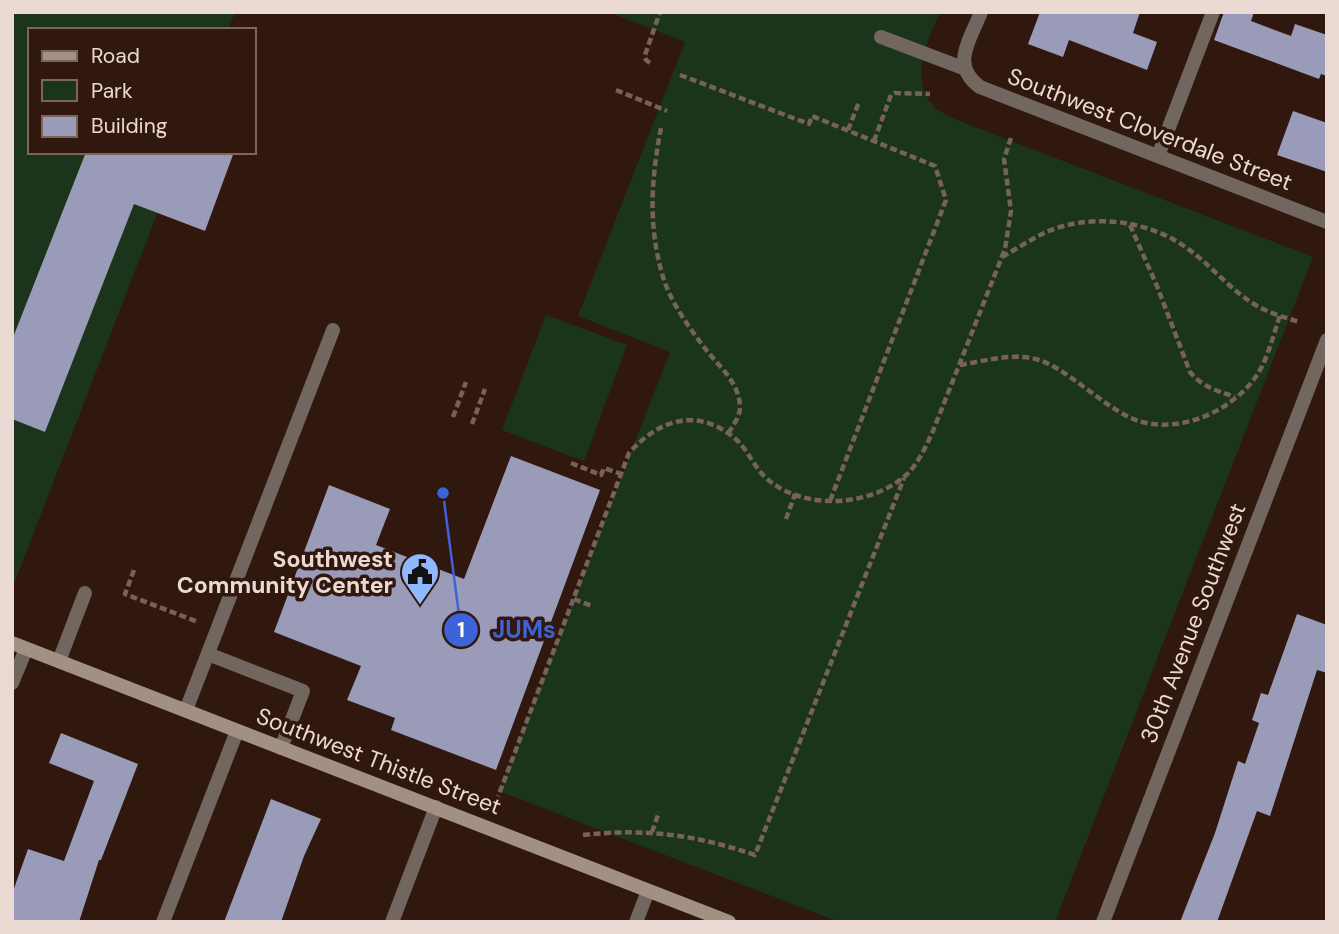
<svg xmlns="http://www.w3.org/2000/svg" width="1339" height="934" font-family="'DM Sans',sans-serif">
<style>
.green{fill:#1b341c}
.building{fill:#9a9bb8}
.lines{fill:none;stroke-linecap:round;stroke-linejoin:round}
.path{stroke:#776259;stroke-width:4.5;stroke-dasharray:7 3.5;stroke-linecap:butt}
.lane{stroke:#72675f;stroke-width:14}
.street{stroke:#72675f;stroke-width:14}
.secondary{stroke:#a29083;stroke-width:14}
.labels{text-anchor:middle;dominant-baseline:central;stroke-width:7;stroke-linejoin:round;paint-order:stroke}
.street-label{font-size:23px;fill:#ebdad3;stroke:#30180f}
.poi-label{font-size:23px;font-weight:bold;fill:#ebdad3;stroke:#30180f;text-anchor:end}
.leader{fill:none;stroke:#3c63d7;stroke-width:2.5}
.callout-dot{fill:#3c63d7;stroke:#30180f;stroke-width:2.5}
.mark-label{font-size:21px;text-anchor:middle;font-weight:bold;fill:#fff}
.callout-label{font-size:24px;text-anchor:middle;font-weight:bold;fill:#3c63d7;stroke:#30180f;stroke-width:7;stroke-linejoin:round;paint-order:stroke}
</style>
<rect width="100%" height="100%" fill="#30180f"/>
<g class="green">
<path d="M 12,12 L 235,12 L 228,30 L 30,30 L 30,152 L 181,152 L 12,589 Z"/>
<path d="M 609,12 L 940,12 C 928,41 911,72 930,102 C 935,110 949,116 957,120 L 1313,257 L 1055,922 L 839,922 L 499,791 L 670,352 L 578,316 L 685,42 Z"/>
<path d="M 546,315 L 627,345 L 584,461 L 502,430 Z"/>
</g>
<g class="building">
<path d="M 1040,12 L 1140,12 L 1133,33 L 1157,42 L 1147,70 L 1069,40 L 1063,57 L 1028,44 Z"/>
<path d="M 1224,12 L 1254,12 L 1251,21 L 1291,36 L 1295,24 L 1327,35 L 1327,76 L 1321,74 L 1319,79 L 1214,40 Z"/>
<path d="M 1293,111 L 1327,123 L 1327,172 L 1277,155 Z"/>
<path d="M 86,152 L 234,152 L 205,231 L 134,204 L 45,432 L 12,419 L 12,340 Z"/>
<path d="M 511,456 L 600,490 L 496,770 L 391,730 L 395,718 L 347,700 L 361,666 L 274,632 L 329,485 L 390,509 L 376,545 L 464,579 Z"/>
<path d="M 1297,614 L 1327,625 L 1327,673 L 1317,670 L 1270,816 L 1257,811 L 1217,922 L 1180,922 L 1215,833 L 1238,761 L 1245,764 L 1259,723 L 1252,720 L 1261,693 L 1268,695 Z"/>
<path d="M 61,733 L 138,764 L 101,860 L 99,860 L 79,922 L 12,922 L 12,894 L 28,849 L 64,861 L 94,781 L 49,763 Z"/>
<path d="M 271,799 L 321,819 L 304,856 L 281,922 L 224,922 Z"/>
</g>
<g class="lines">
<g class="path">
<path d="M 650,63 L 646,60 L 645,55 L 660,12"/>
<path d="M 680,75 L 809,124 L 812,116 L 935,166 L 946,200 L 830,501"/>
<path d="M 616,90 L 667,111"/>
<path d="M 661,128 C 651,179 648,227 663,277 C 671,303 690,329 707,351 C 720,367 738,382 740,405 C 741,416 733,425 728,434"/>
<path d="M 848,130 L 859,102"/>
<path d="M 874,141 L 891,95 L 895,93 L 930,94"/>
<path d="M 1130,225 L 1157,286 L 1190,372 C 1202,387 1218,391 1235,397"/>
<path d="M 1002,257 C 1016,249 1030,240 1044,233 C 1087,213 1145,219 1184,246 C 1209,263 1228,288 1254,304 C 1268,313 1284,317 1299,322"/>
<path d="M 960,365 C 985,361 1013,352 1039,360 C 1067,369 1101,404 1129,417 C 1173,439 1237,411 1260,370 C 1269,354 1274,333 1280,315"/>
<path d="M 453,417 L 466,382"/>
<path d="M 472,424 L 485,389"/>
<path d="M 571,463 L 601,475 L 604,468 L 621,474"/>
<path d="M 786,519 L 795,494"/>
<path d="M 134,570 L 125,594 L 198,622"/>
<path d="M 574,599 L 592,606"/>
<path d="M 496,802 L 629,453 C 658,421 694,407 732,436 C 747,447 753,466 766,478 C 803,511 869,507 905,476 C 918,465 926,446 933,431 L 1005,249 L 1011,211 L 1004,159 L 1012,135"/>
<path d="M 652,832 L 659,812"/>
<path d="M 583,835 C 646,828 696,835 755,855 L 904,478"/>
</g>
<g class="lane">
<path d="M 881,37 L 963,68"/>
<path d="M 1158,156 L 1213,12"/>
<path d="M 208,654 L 303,691 L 281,748"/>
<path d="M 59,661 L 85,593"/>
<path d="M 12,683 L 26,649"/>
<path d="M 186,710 L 333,330"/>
<path d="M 392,922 L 436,807"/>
</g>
<g class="street">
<path d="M 981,12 C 970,41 950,65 980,87 L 1327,222"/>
<path d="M 163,922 L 237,731"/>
<path d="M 636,922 L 648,891"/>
<path d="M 1103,922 L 1327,340"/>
</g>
<path class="secondary" d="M 12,643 L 729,922"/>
</g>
<defs>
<symbol id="civic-pin" viewBox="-11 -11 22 30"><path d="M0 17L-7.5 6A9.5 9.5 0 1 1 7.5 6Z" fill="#8fb8fd" stroke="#30180f"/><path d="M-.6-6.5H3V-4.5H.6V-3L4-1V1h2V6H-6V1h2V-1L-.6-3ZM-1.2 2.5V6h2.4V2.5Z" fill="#111"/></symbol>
</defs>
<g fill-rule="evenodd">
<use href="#civic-pin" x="398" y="550" width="44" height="60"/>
</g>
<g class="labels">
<g class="street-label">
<text transform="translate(1150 129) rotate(21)">Southwest Cloverdale Street</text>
<text transform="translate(1193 623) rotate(-69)">30th Avenue Southwest</text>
<text transform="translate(379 761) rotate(21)">Southwest Thistle Street</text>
</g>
<g class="poi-label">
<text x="393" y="559">Southwest<tspan x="393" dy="26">Community Center</tspan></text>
</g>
</g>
<path class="leader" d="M443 493L461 630"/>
<g class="callout-dot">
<circle cx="443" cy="493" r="7"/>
<circle cx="461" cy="630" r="18"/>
</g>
<g class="mark-label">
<text x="461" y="637">1</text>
</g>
<g class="callout-label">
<text x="524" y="638">JUMs</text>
</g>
<rect width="1339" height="934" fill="none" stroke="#ebdad3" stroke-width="28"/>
<rect x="28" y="28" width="228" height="126" fill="#30180f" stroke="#7b665d" stroke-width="2"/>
<rect x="42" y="51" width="35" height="10" fill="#a29083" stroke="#7b665d" stroke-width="2"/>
<text x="91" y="63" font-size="21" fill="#ebdad3">Road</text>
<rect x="42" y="80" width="35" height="21" fill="#1b341c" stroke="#7b665d" stroke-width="2"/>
<text x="91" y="98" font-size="21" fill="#ebdad3">Park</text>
<rect x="42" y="116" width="35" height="21" fill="#9a9bb8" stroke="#7b665d" stroke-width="2"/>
<text x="91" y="133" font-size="21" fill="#ebdad3">Building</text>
</svg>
